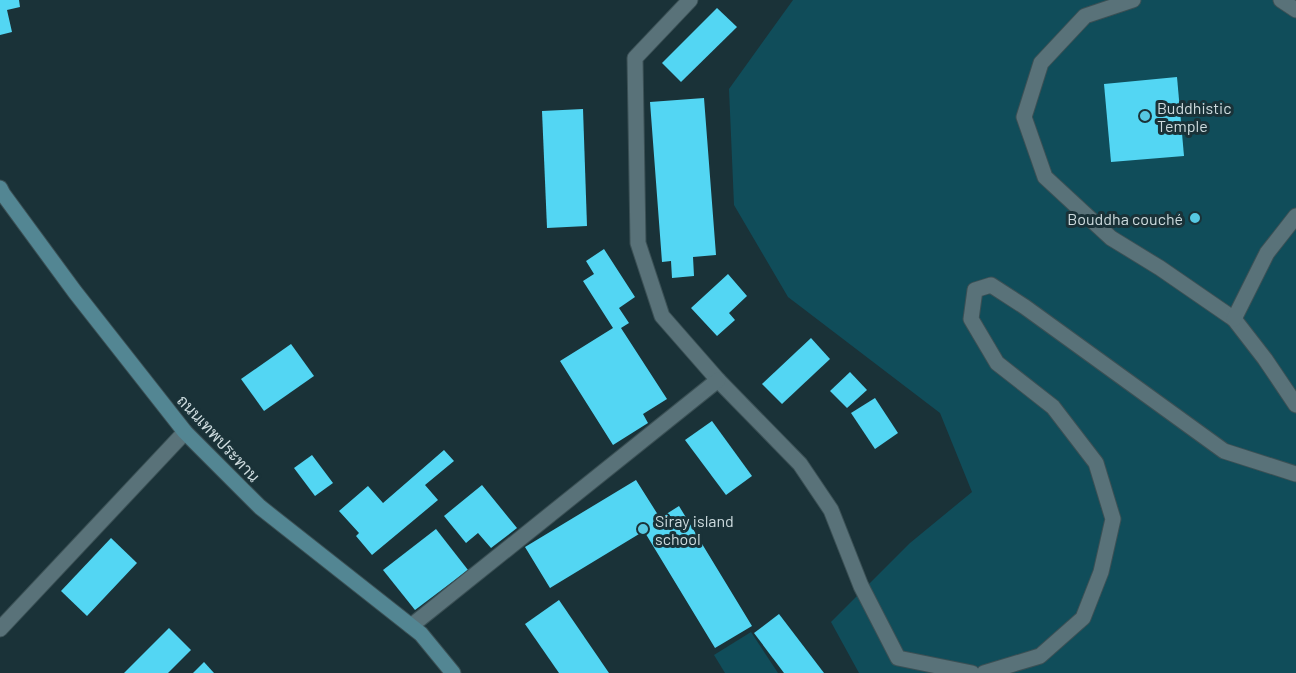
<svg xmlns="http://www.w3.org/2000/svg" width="1296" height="673" font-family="Barlow,Sarabun,sans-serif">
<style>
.green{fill:#104d5a}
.building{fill:#53d6f3}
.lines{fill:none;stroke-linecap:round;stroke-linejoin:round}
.street-casing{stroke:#3b5055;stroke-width:17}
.secondary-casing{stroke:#3b5055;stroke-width:17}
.street{stroke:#597279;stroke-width:15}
.secondary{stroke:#538693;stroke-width:15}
.poi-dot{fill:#57c9e3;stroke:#1a3238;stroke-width:2}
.labels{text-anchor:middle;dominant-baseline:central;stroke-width:6;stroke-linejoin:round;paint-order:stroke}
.poi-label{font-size:16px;fill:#cedcdf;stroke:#1a3238;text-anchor:start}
.street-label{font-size:16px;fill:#cedcdf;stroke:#1a3238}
</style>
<rect width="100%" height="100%" fill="#1a3238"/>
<g class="green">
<path d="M 793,0 L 1296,0 L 1296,673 L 859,673 L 831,622 L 910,543 L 972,492 L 940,413 L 788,297 L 734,205 L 729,89 Z"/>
<path d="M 751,632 L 778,673 L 725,673 L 714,655 Z"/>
</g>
<g class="building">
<path d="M 0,0 L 19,0 L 20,7 L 7,10 L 12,32 L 0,35 Z"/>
<path d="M 717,8 L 737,27 L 681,82 L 662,63 Z"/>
<path d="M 1177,77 L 1184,156 L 1111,162 L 1104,84 Z"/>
<path d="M 704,98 L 716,255 L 693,257 L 694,276 L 672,278 L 671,261 L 662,262 L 650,102 Z"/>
<path d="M 583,109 L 587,226 L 547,228 L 542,111 Z"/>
<path d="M 604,249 L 635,297 L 619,308 L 629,323 L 621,328 L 667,399 L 643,414 L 648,423 L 613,445 L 560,361 L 613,328 L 583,281 L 594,274 L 586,261 Z"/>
<path d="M 728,274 L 747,296 L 729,313 L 735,320 L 717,336 L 691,308 Z"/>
<path d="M 811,338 L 830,359 L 782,404 L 762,384 Z"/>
<path d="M 291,344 L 314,376 L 264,411 L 241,379 Z"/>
<path d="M 850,372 L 867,390 L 847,408 L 830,391 Z"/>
<path d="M 875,398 L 898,433 L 875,449 L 851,413 Z"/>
<path d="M 712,421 L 752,476 L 726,495 L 685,440 Z"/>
<path d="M 444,450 L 454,461 L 425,485 L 438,500 L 372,555 L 356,536 L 359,533 L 339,511 L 368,486 L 383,503 Z"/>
<path d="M 312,455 L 333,483 L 315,496 L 294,468 Z"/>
<path d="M 636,480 L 660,518 L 679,506 L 752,626 L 715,648 L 644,531 L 550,588 L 525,547 Z"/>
<path d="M 482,485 L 517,528 L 491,548 L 478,533 L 466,543 L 444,516 Z"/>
<path d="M 436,529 L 468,570 L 415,610 L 383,570 Z"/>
<path d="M 111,538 L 137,563 L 87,616 L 61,591 Z"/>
<path d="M 559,600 L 609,673 L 559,673 L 525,624 Z"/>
<path d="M 779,614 L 824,673 L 784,673 L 754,633 Z"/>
<path d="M 169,628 L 191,650 L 168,673 L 124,673 Z"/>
<path d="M 204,662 L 214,673 L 193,673 Z"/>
</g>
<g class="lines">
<defs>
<g id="street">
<path d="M 690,0 L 635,58 L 638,243 L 662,316 L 718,380 L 800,464 L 831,510 L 861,586 L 898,658 L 972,673"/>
<path d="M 1133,0 L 1085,16 L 1041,63 L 1024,117 L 1045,177 L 1111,238 L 1160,268 L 1234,319 L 1265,359 L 1296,405"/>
<path d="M 1281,0 L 1296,10"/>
<path d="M 1234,319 L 1267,253 L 1296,216"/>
<path d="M 411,626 L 718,380"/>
<path d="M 0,629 L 185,432"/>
<path d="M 984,673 L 1040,656 L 1083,618 L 1101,572 L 1113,519 L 1096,463 L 1053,407 L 997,363 L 971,319 L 975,290 L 991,285 L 1025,307 L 1224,451 L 1296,474"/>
</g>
<path id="secondary" d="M 0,188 L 3,194 L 75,292 L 185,432 L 260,507 L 421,634 L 453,673"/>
</defs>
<use href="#street" class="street-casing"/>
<use href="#secondary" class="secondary-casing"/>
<use href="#street" class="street"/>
<use href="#secondary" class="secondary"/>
</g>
<g class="poi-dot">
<circle cx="1145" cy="116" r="6"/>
<circle cx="1195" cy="218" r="6"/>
<circle cx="643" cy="529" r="6"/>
</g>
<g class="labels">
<g class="poi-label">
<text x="1157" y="107">Buddhistic<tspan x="1157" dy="18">Temple</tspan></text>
<text x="1183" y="218" text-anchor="end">Bouddha couché</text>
<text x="655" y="520">Siray island<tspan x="655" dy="18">school</tspan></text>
</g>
<g class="street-label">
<text transform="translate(219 438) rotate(47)">ถนนเทพประทาน</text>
</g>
</g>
</svg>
